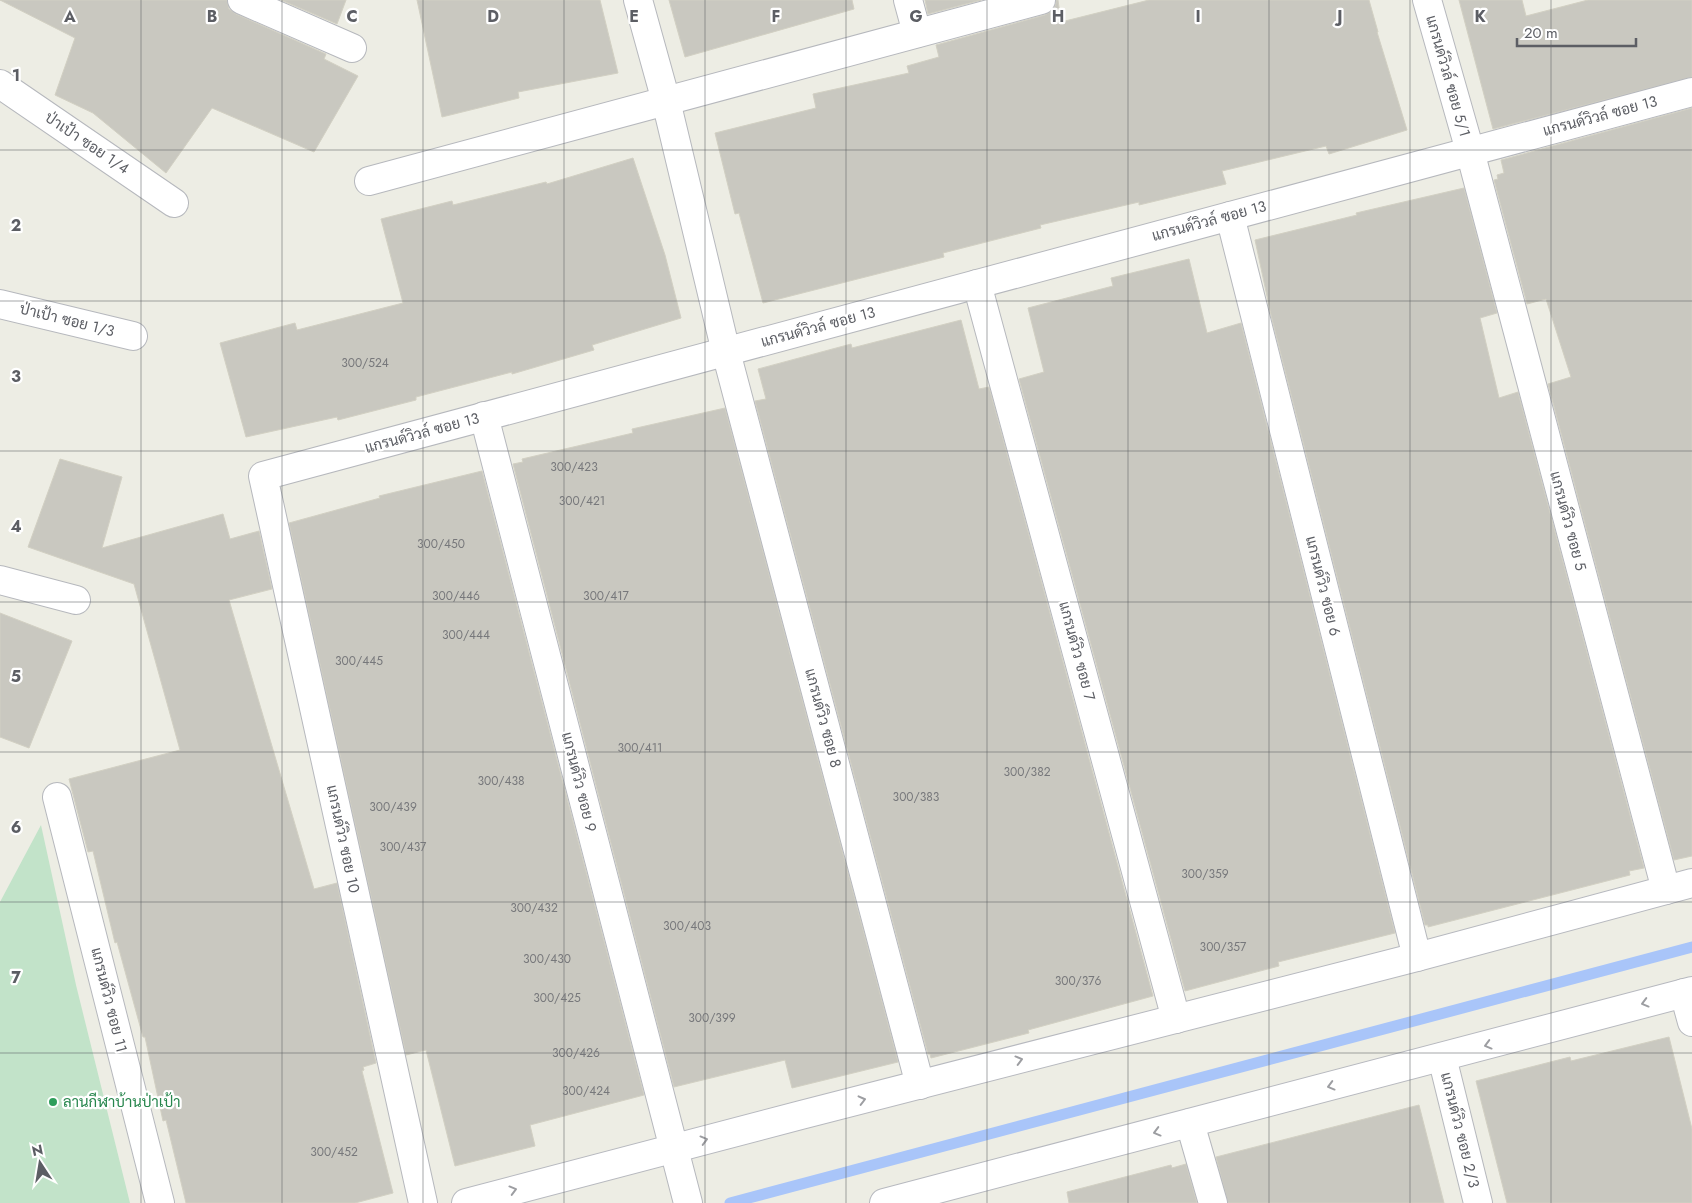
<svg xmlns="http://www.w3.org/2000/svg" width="1692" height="1203" font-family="Jost,Sarabun,sans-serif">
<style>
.green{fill:#c2e3c9}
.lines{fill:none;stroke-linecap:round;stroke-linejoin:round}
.stream{stroke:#a9c5f9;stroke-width:11}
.building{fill:#c9c8c0;stroke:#d2d0c3}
.street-casing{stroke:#b6b8bd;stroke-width:30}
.secondary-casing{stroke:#b7b9bf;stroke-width:30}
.street{stroke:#fff;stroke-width:28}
.secondary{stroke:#fff;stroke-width:28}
.oneway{stroke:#9d9ea2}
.grid{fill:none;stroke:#5c5e64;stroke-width:1;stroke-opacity:0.55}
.leisure-dot{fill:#2e9e5b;stroke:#fff;stroke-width:2}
.labels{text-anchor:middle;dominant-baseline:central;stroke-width:4.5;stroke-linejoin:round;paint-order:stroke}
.number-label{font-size:12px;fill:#77787b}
.street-label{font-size:15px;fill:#5c5e64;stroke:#fff}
.leisure-label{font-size:15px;fill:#27864d;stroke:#fff;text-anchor:start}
.grid-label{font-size:16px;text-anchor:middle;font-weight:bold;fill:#5c5e64;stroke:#fff;stroke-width:4.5;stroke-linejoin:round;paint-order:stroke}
</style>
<rect width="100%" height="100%" fill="#edede4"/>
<path class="green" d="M 41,825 L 76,985 L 130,1203 L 0,1203 L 0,902 Z"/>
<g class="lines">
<path class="stream" d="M 730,1203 L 1692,947"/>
</g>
<g class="building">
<path d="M 0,0 L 227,0 L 229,9 L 236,14 L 326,54 L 324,59 L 358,76 L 314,152 L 212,108 L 166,173 L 93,113 L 55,95 L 75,38 Z"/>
<path d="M 281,0 L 346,0 L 337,24 Z"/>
<path d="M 417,0 L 600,0 L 618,73 L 518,92 L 519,98 L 442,117 Z"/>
<path d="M 669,0 L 852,0 L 854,9 L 685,57 Z"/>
<path d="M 925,0 L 981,0 L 928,14 Z"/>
<path d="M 1056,0 L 1058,0 L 1061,22 L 1149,0 L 1369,0 L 1378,32 L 1377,32 L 1407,130 L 1329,154 L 1326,146 L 1222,171 L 1226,184 L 1139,205 L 1139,202 L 1040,225 L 1041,228 L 943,253 L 944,257 L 763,303 L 739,213 L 735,214 L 715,133 L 816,108 L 813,94 L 909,73 L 907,66 L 939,57 L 936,45 L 1045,15 L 1052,11 L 1056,4 Z"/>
<path d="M 1459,0 L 1522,0 L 1526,16 L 1588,0 L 1692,0 L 1692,77 L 1493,129 Z"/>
<path d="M 1692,108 L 1692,856 L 1674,860 L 1548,384 L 1571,377 L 1546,299 L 1527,304 L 1494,180 L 1498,179 L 1497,175 L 1504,173 L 1501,160 Z"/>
<path d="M 633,158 L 665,255 L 681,318 L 592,345 L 594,350 L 512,374 L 512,372 L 416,397 L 416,400 L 338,420 L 337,417 L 246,437 L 220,343 L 295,323 L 297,330 L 403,303 L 381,219 L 452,201 L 453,205 L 546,182 L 547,184 Z"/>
<path d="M 1464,188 L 1497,313 L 1480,318 L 1499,398 L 1518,392 L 1644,868 L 1629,871 L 1630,875 L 1428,927 L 1428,925 L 1425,925 L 1271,315 L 1255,240 L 1357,215 L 1356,213 Z"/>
<path d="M 1189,259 L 1207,333 L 1241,323 L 1395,933 L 1278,962 L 1279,966 L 1185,991 L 1019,379 L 1044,372 L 1028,308 L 1113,286 L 1111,278 Z"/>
<path d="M 961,320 L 979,389 L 989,387 L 1153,996 L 1028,1030 L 1029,1033 L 931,1058 L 930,1054 L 928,1054 L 755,401 L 766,399 L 758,369 L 851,344 L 852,348 Z"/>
<path d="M 725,408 L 898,1062 L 792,1088 L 785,1060 L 674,1087 L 513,464 L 523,462 L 522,459 L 633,433 L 632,429 Z"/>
<path d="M 60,459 L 122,477 L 102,548 L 223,514 L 230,539 L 259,531 L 272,589 L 229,600 L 314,889 L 337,883 L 376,1063 L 363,1067 L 364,1070 L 362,1071 L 393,1193 L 355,1203 L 186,1203 L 166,1120 L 163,1121 L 145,1037 L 143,1037 L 117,942 L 115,943 L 93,851 L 88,852 L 69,779 L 180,750 L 134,584 L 28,547 Z"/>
<path d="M 482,471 L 644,1095 L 530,1125 L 535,1146 L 455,1166 L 426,1050 L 406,1055 L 289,523 L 380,498 L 379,496 Z"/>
<path d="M 0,613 L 72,641 L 29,748 L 0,737 Z"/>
<path d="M 1669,1037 L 1692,1129 L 1692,1203 L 1507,1203 L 1476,1081 L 1570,1057 L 1571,1061 Z"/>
<path d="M 1419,1105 L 1444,1203 L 1228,1203 L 1216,1157 Z"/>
<path d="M 1186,1164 L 1197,1203 L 1069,1203 L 1067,1192 L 1171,1165 L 1172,1168 Z"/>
</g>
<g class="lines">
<defs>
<g id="street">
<path d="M 242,0 L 352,48"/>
<path d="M 638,0 L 666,101 L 726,352 L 920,1085"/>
<path d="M 908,0 L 917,33"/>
<path d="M 1427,0 L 1470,151 L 1666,890"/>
<path d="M 0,84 L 174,203"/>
<path d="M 369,181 L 1041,0"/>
<path d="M 1230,216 L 1417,957"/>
<path d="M 977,284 L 1176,1019"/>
<path d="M 0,304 L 133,336"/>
<path d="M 484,416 L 688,1203"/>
<path d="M 0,580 L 76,600"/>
<path d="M 57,797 L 160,1203"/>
<path d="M 1684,993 L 1692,1022"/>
<path d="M 1442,1057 L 1478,1203"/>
<path d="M 1190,1123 L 1213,1203"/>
<path d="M 423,1203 L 263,476 L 1692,92"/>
</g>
<g id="secondary">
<path d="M 466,1203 L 801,1115 L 1417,957 L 1692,883"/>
<path d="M 884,1203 L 1692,991"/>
</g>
</defs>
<use href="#street" class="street-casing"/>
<use href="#secondary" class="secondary-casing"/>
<use href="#street" class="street"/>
<use href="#secondary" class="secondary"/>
</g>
<defs><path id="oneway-chevron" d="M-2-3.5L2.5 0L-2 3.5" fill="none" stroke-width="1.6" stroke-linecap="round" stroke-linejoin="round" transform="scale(1.25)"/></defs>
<g class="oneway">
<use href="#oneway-chevron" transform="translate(1645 1003) rotate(165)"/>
<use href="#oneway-chevron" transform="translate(1488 1045) rotate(165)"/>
<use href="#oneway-chevron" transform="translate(1019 1060) rotate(-15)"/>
<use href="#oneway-chevron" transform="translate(1331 1086) rotate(165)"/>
<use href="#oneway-chevron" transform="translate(862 1100) rotate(-14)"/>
<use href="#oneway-chevron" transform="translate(1157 1132) rotate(165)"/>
<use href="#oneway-chevron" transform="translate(704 1140) rotate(-15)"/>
<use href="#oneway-chevron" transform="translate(513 1190) rotate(-15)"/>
</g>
<path class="grid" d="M 141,0 L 141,1203M 282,0 L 282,1203M 423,0 L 423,1203M 564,0 L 564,1203M 705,0 L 705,1203M 846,0 L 846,1203M 987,0 L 987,1203M 1128,0 L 1128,1203M 1269,0 L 1269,1203M 1410,0 L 1410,1203M 1551,0 L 1551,1203M 0,150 L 1692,150M 0,301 L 1692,301M 0,451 L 1692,451M 0,602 L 1692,602M 0,752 L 1692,752M 0,902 L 1692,902M 0,1053 L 1692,1053"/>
<circle class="leisure-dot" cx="53" cy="1102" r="5"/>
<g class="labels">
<g class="number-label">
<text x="365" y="363">300/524</text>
<text x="574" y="467">300/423</text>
<text x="582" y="501">300/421</text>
<text x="441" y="544">300/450</text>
<text x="456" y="596">300/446</text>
<text x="606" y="596">300/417</text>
<text x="466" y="635">300/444</text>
<text x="359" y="661">300/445</text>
<text x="640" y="748">300/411</text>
<text x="1027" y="772">300/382</text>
<text x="501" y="781">300/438</text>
<text x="916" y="797">300/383</text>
<text x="393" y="807">300/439</text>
<text x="403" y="847">300/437</text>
<text x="1205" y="874">300/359</text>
<text x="534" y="908">300/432</text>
<text x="687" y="926">300/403</text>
<text x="1223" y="947">300/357</text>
<text x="547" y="959">300/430</text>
<text x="1078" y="981">300/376</text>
<text x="557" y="998">300/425</text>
<text x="712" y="1018">300/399</text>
<text x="576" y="1053">300/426</text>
<text x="586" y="1091">300/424</text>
<text x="334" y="1152">300/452</text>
</g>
<g class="street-label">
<text transform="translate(1448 76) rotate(74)">แกรนด์วิวล์ ซอย 5/1</text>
<text transform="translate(1600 116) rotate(-15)">แกรนด์วิวล์ ซอย 13</text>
<text transform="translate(87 143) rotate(34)">ป่าเป้า ซอย 1/4</text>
<text transform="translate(1209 221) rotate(-15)">แกรนด์วิวล์ ซอย 13</text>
<text transform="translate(67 320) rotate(14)">ป่าเป้า ซอย 1/3</text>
<text transform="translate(818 327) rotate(-15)">แกรนด์วิวล์ ซอย 13</text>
<text transform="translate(422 433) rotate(-15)">แกรนด์วิวล์ ซอย 13</text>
<text transform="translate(1568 521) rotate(75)">แกรนด์วิว ซอย 5</text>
<text transform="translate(1323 586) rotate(76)">แกรนด์วิว ซอย 6</text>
<text transform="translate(1077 651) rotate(75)">แกรนด์วิว ซอย 7</text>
<text transform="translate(823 718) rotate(75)">แกรนด์วิว ซอย 8</text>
<text transform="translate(579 782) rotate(76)">แกรนด์วิว ซอย 9</text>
<text transform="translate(343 839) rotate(78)">แกรนด์วิว ซอย 10</text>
<text transform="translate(109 1000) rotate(76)">แกรนด์วิว ซอย 11</text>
<text transform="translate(1460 1130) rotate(76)">แกรนด์วิว ซอย 2/3</text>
</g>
<g class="leisure-label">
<text x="63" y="1102">ลานกีฬาบ้านป่าเป้า</text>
</g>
</g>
<g class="grid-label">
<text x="70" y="22">A</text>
<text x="212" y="22">B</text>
<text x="352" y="22">C</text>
<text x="493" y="22">D</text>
<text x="634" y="22">E</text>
<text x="776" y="22">F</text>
<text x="916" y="22">G</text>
<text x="1058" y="22">H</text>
<text x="1198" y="22">I</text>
<text x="1340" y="22">J</text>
<text x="1480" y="22">K</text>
<text x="16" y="81">1</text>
<text x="16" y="231">2</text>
<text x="16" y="382">3</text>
<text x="16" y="532">4</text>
<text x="16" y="682">5</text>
<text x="16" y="833">6</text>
<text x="16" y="983">7</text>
</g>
<g transform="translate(40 1163) rotate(348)" stroke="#ffffff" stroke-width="4" paint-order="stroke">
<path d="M0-4L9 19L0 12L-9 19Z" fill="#5c5e64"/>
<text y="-8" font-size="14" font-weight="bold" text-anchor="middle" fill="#5c5e64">N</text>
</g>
<path d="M1517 38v8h119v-8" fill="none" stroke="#5c5e64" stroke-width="2.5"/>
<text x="1524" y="38" font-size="15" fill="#5c5e64" stroke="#ffffff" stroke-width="4" paint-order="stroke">20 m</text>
</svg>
